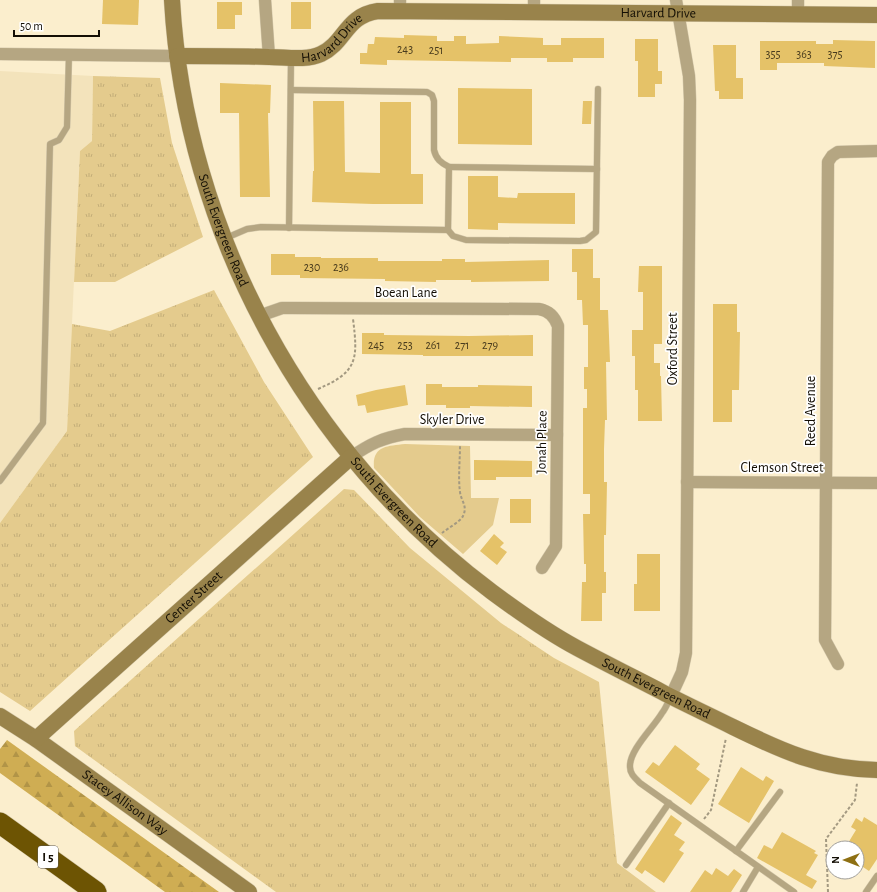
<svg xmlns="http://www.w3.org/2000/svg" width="877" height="892" font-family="'Alegreya Sans',sans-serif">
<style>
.built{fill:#f3e3bb}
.grass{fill:url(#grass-tufts)}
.forest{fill:url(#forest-firs)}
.green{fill:#e4cb8d}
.building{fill:#e5c268}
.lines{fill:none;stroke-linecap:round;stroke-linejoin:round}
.lane-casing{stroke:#d6caad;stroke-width:7}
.street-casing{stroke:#d6caad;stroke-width:13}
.secondary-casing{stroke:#d6caad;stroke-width:17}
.highway-casing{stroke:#d6caad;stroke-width:22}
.path{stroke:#a39981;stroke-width:2;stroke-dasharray:3 2;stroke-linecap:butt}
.lane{stroke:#b5a682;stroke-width:6}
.street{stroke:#b5a682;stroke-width:12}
.secondary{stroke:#99834b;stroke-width:16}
.highway{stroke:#6d5403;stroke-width:21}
.labels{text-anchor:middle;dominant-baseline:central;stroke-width:3.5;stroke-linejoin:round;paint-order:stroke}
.number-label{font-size:12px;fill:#483b1d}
.shield{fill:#fff;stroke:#5a564f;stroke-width:1}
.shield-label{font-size:13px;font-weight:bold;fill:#130e04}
.street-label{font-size:14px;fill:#130e04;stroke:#fff}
</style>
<defs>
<pattern id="grass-tufts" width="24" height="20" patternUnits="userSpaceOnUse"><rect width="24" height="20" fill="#e4cb8d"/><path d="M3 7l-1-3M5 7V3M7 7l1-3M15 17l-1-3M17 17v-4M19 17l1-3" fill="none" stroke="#c3ad78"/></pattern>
<pattern id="forest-firs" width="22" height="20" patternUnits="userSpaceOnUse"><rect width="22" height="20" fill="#cfad53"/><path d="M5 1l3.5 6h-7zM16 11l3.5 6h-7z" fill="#b19447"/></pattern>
</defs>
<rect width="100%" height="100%" fill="#fbeecd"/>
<path class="built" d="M 0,71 L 93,76 L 92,141 L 80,151 L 67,431 L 0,523 Z"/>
<g class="grass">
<path d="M 93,76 L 160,78 L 172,143 L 203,237 L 115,282 L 74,282 L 80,151 L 92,141 Z"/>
<path d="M 214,290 L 264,382 L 313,457 L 30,711 L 0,692 L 0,523 L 67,431 L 72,324 L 110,331 Z"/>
<path d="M 344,489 L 354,490 L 410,548 L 501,623 L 554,658 L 599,682 L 617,863 L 656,892 L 276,892 L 75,746 L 74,731 Z"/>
</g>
<path class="forest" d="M 7,740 L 219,892 L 165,892 L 0,773 L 0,749 Z"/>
<path class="green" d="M 405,444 L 470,446 L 471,498 L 499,498 L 493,525 L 463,554 L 420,517 L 374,468 C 372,446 387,446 405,444 Z"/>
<g class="building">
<path d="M 103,0 L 139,0 L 138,25 L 102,24 Z"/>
<path d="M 217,2 L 242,2 L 242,15 L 235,15 L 235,29 L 217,29 Z"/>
<rect x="291" y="2" width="20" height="27"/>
<path d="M 404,35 L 437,36 L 437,41 L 454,41 L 454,36 L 466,36 L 466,44 L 499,43 L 499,36 L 543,38 L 543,45 L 561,45 L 561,38 L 604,38 L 604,58 L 573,58 L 573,62 L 547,62 L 547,58 L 511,58 L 511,62 L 387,60 L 387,65 L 360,64 L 360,53 L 367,53 L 368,44 L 374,44 L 375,37 L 404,38 Z"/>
<path d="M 635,39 L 658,39 L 658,71 L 662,71 L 662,84 L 655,84 L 655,97 L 638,97 L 638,61 L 635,61 Z"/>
<path d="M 833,40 L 875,41 L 875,68 L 824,66 L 824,63 L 777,63 L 777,70 L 760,70 L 760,41 L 816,41 L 816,44 L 833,44 Z"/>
<path d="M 713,45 L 736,45 L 736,78 L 743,78 L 743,99 L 719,99 L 719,91 L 715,91 Z"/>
<path d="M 220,83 L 271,85 L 270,113 L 268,113 L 270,197 L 240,197 L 239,113 L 220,113 Z"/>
<path d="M 458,88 L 532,89 L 532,145 L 458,144 Z"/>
<path d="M 313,101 L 344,101 L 345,172 L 380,173 L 380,102 L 411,102 L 411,174 L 423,174 L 423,204 L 373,204 L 312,202 L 313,171 L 314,171 Z"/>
<path d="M 583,101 L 592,101 L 591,124 L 582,124 Z"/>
<path d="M 468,176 L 498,176 L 498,197 L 517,198 L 518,193 L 575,193 L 575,224 L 498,223 L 498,230 L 468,229 Z"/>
<path d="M 572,249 L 593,249 L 593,278 L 600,278 L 600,310 L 608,310 L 610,362 L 606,362 L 607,420 L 605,420 L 604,449 L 604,482 L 607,482 L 606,535 L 604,535 L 604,572 L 606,572 L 606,593 L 602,593 L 602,621 L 581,621 L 582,582 L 586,582 L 586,564 L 584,564 L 583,514 L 590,514 L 590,494 L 583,494 L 583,408 L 587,408 L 587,389 L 584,389 L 584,367 L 588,367 L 588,325 L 583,325 L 582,300 L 577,300 L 577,272 L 572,272 Z"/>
<path d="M 271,254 L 295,254 L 295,257 L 321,257 L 321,258 L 378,258 L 378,261 L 442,261 L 442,259 L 465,259 L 465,262 L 549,260 L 549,281 L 471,282 L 471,280 L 436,280 L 436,282 L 385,281 L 385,279 L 300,278 L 300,275 L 271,275 Z"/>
<path d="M 639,266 L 662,266 L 662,344 L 654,344 L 654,363 L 660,363 L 660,376 L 661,376 L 662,421 L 638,421 L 638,390 L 635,390 L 635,356 L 632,356 L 632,330 L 643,330 L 643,292 L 638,292 Z"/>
<path d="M 713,304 L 737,304 L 737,332 L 740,332 L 739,390 L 732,390 L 732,422 L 713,422 Z"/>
<path d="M 362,333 L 384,333 L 384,335 L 469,336 L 533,335 L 533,356 L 423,356 L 423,355 L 362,354 Z"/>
<path d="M 426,384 L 442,384 L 442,387 L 478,387 L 478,385 L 532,386 L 532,407 L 470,406 L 470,408 L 446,408 L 446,405 L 426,405 Z"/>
<path d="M 405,385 L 408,405 L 367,413 L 365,405 L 358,406 L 356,395 L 376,390 Z"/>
<path d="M 474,460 L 532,461 L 532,477 L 496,477 L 496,480 L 474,480 Z"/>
<rect x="510" y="499" width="21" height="24"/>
<path d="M 494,534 L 504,543 L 500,547 L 507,552 L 497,565 L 480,551 Z"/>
<path d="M 637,554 L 660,554 L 660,611 L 634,611 L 634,584 L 637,584 Z"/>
<path d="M 675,745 L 700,764 L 696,769 L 710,779 L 691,805 L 645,772 L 653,762 L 659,766 Z"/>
<path d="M 741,767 L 763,781 L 766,776 L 774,781 L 749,823 L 718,804 Z"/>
<path d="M 671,815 L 682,823 L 674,835 L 685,842 L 679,850 L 684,853 L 664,883 L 645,870 L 642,874 L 635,869 Z"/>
<path d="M 864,817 L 877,825 L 877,859 L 869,871 L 857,863 L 857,848 L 845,848 L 856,830 L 851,827 L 856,818 L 862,822 Z"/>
<path d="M 782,832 L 816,851 L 814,853 L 818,855 L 806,875 L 817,881 L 812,889 L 757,858 L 764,845 L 772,849 Z"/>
<path d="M 716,868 L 728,876 L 734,869 L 742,875 L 731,892 L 690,892 L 705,870 L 712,875 Z"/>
</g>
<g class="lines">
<defs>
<g id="lane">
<path d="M 449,167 L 597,169"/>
<path d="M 289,228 L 291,59"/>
<path d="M 448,230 L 453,236 L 466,240 L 580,241 L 586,240 L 596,232 L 598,89"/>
<path d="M 226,238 L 247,229 L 261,227 L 448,230 L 449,167 C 441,163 436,159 434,150 L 434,101 L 432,95 L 427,92 L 291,90"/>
<path d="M 0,481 L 43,423 L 50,144 L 59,140 L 67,127 L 69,54"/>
<path d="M 671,696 C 668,702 666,708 662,713 C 654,727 629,750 630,767 C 630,774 635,778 640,783 L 794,892"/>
<path d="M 736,851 L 780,792"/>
<path d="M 626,865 L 669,803"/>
<path d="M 743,892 L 758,867"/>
<path d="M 866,892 L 877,876"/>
</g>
<g id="street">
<path d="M 265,0 L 269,57"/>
<path d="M 400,11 L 400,0"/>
<path d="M 534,11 L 534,0"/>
<path d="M 798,15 L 798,0"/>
<path d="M 0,54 L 177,56"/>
<path d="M 259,316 L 282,308 L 292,308 L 539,309 C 549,311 554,316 558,326 L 556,546 L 542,568"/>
<path d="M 351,457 C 370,444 382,438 405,434 L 557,435"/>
<path d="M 687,482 L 877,483"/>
<path d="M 838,664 L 825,640 L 828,162 L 832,156 L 838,152 L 877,151"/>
<path d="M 671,696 L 682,672 L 686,653 L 690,100 L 689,76 L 676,0"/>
</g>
<g id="secondary">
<path id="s1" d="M 172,0 C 185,232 306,453 492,592 C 519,612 547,632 577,648 C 605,663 633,677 662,692 C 685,704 709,715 733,727 C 782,751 821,769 877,770"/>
<path id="s2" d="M 177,56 C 208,56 239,56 269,57 C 285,57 306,61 321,54 C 346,42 345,16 378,11 L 877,15"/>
<path id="s3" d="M 0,716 L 36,739 L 249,892"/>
<path id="s4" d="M 36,739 L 351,457"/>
</g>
<path id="highway" d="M 0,823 L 96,892"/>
</defs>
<use href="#lane" class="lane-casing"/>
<use href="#street" class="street-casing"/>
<use href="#secondary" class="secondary-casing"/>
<use href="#highway" class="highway-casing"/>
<g class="path">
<path d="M 318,389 C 358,372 358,359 353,319"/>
<path d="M 442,533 C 448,528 460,522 463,516 C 468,506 461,501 460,492 C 458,477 460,461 460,445"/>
<path d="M 704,819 L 711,810 L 726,738"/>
<path d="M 828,892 L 826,839 L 855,800 L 857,783"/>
</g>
<use href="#lane" class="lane"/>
<use href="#street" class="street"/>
<use href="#secondary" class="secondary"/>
<use href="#highway" class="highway"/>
</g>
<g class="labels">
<g class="number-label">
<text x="405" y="49">243</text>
<text x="436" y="50">251</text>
<text x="773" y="54">355</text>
<text x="804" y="54">363</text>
<text x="835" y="54">375</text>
<text x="312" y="267">230</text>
<text x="341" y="267">236</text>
<text x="376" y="345">245</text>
<text x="405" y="345">253</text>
<text x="433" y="345">261</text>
<text x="462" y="345">271</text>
<text x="490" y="345">279</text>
</g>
<rect class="shield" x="38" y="846" width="20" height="22" rx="3"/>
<g class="shield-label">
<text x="48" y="857">I 5</text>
</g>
<g class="street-label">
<text stroke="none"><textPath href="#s2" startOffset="498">Harvard Drive</textPath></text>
<text stroke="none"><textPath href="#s2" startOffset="162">Harvard Drive</textPath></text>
<text stroke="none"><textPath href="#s1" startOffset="237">South Evergreen Road</textPath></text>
<text x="406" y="293">Boean Lane</text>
<text transform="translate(673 349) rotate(-90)">Oxford Street</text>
<text transform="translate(811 411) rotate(-90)">Reed Avenue</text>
<text x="452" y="420">Skyler Drive</text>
<text transform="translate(542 442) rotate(-89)">Jonah Place</text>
<text x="782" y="468">Clemson Street</text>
<text stroke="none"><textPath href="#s1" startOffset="561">South Evergreen Road</textPath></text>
<text stroke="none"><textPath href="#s4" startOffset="212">Center Street</textPath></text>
<text stroke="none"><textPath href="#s1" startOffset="885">South Evergreen Road</textPath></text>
<text stroke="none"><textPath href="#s3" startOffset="152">Stacey Allison Way</textPath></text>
</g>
</g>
<g transform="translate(845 860) rotate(270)"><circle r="19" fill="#ffffff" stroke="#a19f9b"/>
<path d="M0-3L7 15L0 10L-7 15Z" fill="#8e7013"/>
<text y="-6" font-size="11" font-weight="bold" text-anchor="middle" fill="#130e04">N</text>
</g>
<path d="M14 30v6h85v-6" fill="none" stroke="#130e04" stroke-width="2"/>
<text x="20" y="30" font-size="12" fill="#130e04" stroke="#ffffff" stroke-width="3" paint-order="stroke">50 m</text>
</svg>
